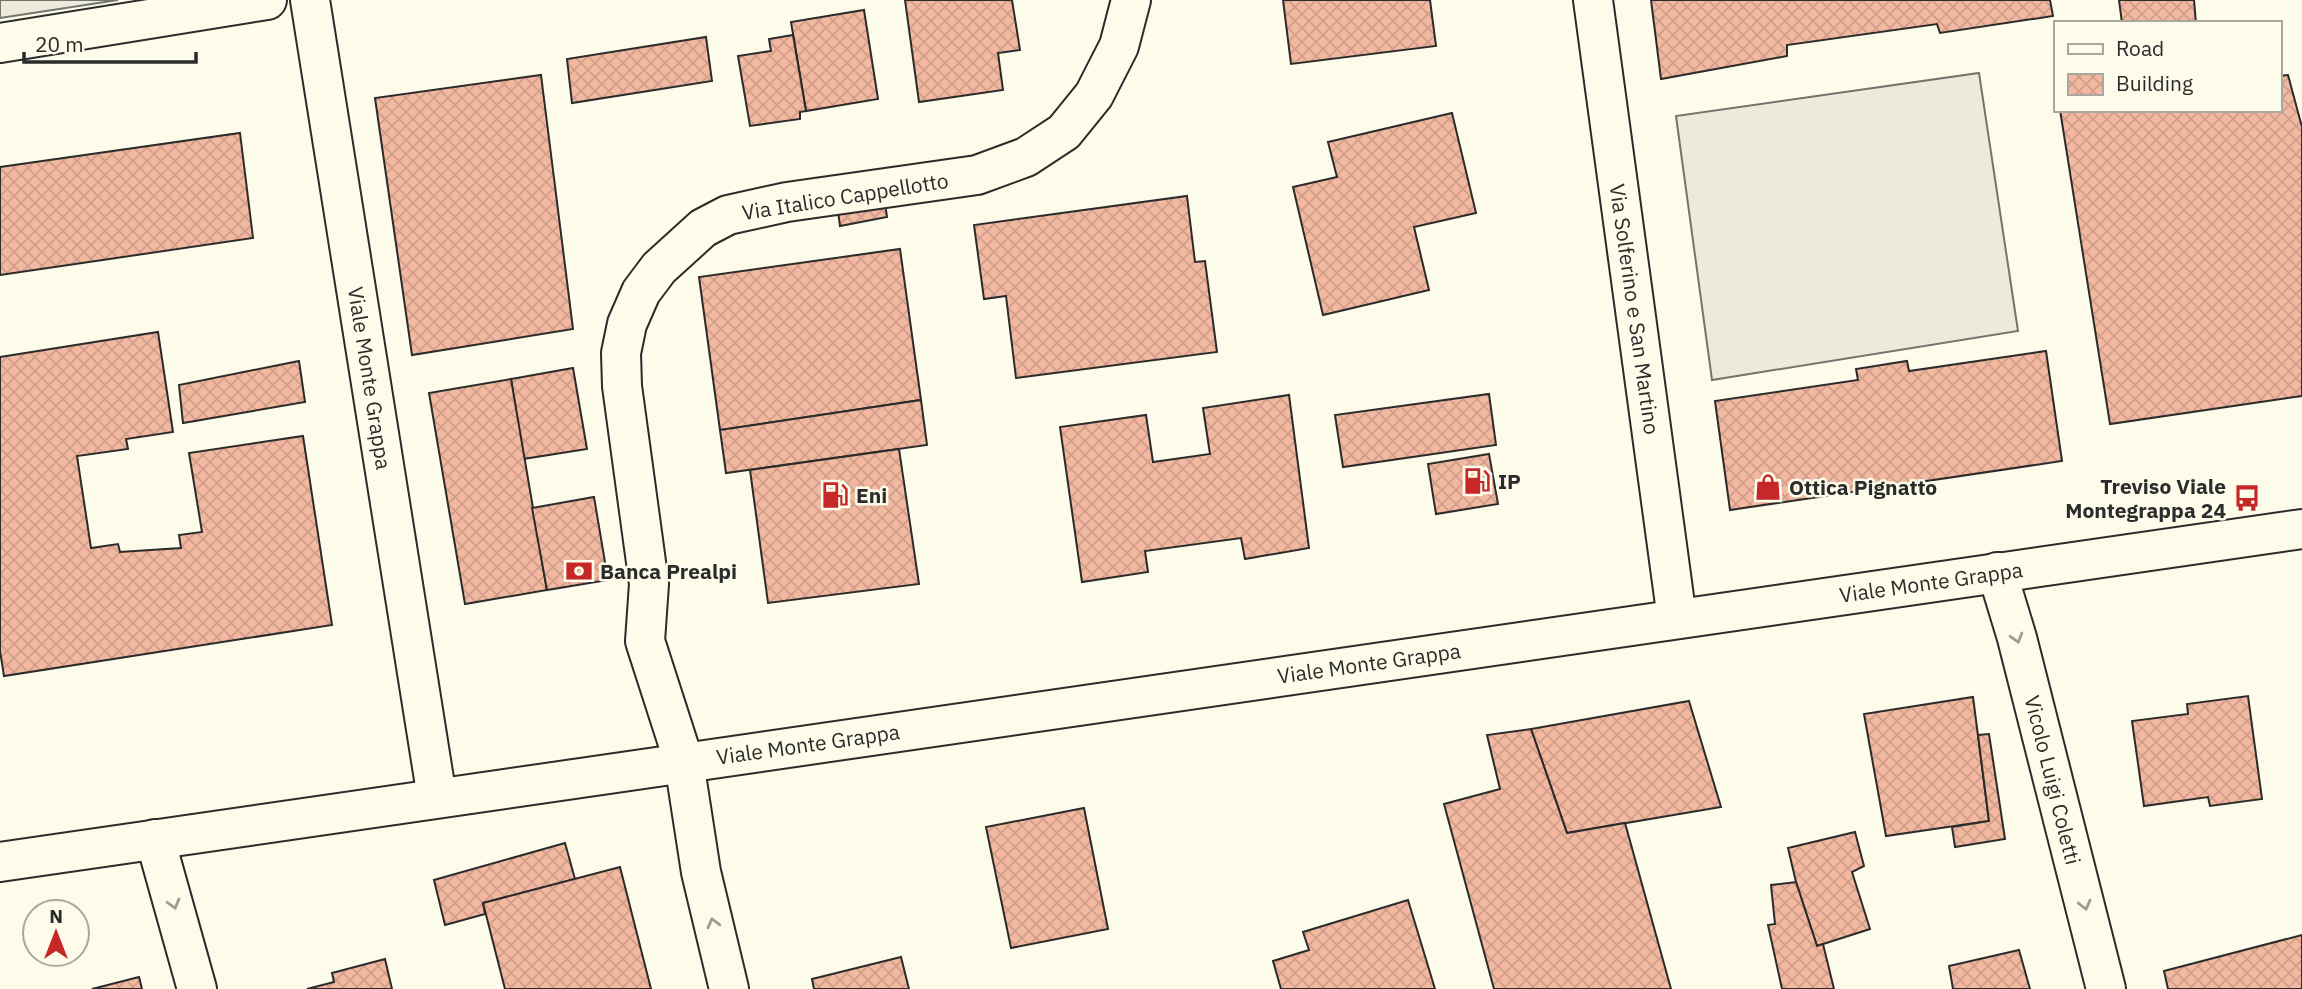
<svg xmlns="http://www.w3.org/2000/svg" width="2302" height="989" font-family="'IBM Plex Sans',sans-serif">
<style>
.parking{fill:#eceadb;stroke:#74746e;stroke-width:2}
.building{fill:url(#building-cross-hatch);stroke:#2b2b2b;stroke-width:2}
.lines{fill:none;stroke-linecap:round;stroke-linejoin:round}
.street-casing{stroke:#2b2b2b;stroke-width:42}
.primary-casing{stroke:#2b2b2b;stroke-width:42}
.street{stroke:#fdfbea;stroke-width:38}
.primary{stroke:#fdfbea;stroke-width:38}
.oneway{stroke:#9e9d94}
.labels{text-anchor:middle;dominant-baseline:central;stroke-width:5;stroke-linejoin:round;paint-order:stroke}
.street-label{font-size:21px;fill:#2b2b2b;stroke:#fdfbea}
.poi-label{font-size:21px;font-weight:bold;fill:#2b2b2b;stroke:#fdfbea;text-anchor:start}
</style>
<defs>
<pattern id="building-cross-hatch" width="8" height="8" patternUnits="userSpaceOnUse" patternTransform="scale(1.75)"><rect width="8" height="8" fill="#f2b8a0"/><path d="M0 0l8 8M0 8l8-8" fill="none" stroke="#d09e8a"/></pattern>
</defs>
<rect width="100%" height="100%" fill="#fdfbea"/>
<g class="parking">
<path d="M 0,0 L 118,0 L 0,18 Z"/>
<path d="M 1979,73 L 2018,331 L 1712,380 L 1676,116 Z"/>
</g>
<g class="building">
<path d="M 905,0 L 1012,0 L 1020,50 L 998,53 L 1003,90 L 919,102 Z"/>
<path d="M 1283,0 L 1430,0 L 1436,46 L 1291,64 Z"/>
<path d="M 1651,0 L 2050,0 L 2053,16 L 1940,33 L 1937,24 L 1787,45 L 1787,56 L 1661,79 Z"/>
<path d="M 2119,0 L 2194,0 L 2196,23 L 2122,23 Z"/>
<path d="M 864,10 L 878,99 L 806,111 L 791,22 Z"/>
<path d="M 793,35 L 806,111 L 800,112 L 800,119 L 750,126 L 738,56 L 771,51 L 769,39 Z"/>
<path d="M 706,37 L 712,81 L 572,103 L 567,59 Z"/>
<path d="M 541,75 L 573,329 L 412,355 L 375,98 Z"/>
<path d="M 2288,75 L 2302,127 L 2302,396 L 2110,424 L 2060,110 L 2279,110 L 2279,76 Z"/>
<path d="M 1452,113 L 1476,213 L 1414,227 L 1429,290 L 1323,315 L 1293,187 L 1337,177 L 1328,142 Z"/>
<path d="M 240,133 L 253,238 L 0,275 L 0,167 Z"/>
<path d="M 883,190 L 887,217 L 840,226 L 836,197 Z"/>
<path d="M 1187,196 L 1195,262 L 1205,261 L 1217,352 L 1016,378 L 1006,296 L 984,299 L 974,225 Z"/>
<path d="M 900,249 L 921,400 L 720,430 L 699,277 Z"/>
<path d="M 158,332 L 173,432 L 126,439 L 128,449 L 77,456 L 91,548 L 118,544 L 120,552 L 181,548 L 179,535 L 202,532 L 189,453 L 303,436 L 332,625 L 4,676 L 0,651 L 0,357 Z"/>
<path d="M 2046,351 L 2062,461 L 1730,510 L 1715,401 L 1858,380 L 1856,369 L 1907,361 L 1909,371 Z"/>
<path d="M 299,361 L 305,402 L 183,423 L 179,385 Z"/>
<path d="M 573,368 L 587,449 L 523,459 L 511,379 Z"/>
<path d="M 511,379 L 547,590 L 465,604 L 429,393 Z"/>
<path d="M 1489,394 L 1496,445 L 1343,467 L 1335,415 Z"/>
<path d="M 1289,395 L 1309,548 L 1245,559 L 1241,538 L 1145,551 L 1148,572 L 1082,582 L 1060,427 L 1146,415 L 1153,462 L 1210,454 L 1203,408 Z"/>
<path d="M 921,400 L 927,445 L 726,473 L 720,430 Z"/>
<path d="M 899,449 L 919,584 L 768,603 L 750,470 Z"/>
<path d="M 1489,454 L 1498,504 L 1436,514 L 1428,464 Z"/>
<path d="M 594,497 L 608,580 L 547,590 L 532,508 Z"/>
<path d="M 2248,696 L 2262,799 L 2210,806 L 2208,797 L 2144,806 L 2132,721 L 2188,714 L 2187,704 Z"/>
<path d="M 1973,697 L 1989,821 L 1886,836 L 1864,714 Z"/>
<path d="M 1689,701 L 1721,807 L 1567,833 L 1531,729 Z"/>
<path d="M 1531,729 L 1567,833 L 1625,823 L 1671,989 L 1494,989 L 1444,804 L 1500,789 L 1487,735 Z"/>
<path d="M 1989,734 L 2005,839 L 1955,847 L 1952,827 L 1989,821 L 1978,735 Z"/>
<path d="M 1084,808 L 1108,929 L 1011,948 L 986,827 Z"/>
<path d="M 1855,832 L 1864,866 L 1852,872 L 1870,929 L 1817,946 L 1796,882 L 1788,848 Z"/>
<path d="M 565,843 L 575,879 L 483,903 L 485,914 L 445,925 L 434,880 Z"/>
<path d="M 620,867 L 651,989 L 505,989 L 483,903 Z"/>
<path d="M 1796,882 L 1817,946 L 1823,944 L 1834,989 L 1782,989 L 1768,925 L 1775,924 L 1771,885 Z"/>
<path d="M 1408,900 L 1435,989 L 1281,989 L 1273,961 L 1309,950 L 1303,932 Z"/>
<path d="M 2302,935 L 2302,989 L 2168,989 L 2164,971 Z"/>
<path d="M 2019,950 L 2030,989 L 1953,989 L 1949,966 Z"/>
<path d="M 901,957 L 909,989 L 814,989 L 812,979 Z"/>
<path d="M 385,959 L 392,989 L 307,989 L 334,982 L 332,973 Z"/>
<path d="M 139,977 L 142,989 L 92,989 Z"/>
</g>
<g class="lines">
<defs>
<g id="street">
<path d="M 310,0 L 437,798"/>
<path d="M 1593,0 L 1677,619"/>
<path d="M 0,43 L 267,0"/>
<path d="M 1997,572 L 2017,638 L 2106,989"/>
<path d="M 155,839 L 197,989"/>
<path d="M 729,989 L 701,872 L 684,762 L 645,641 L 649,584 L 622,386 L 621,353 L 627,324 L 641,292 L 659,268 L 703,228 L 728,215 L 787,202 L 977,175 L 1026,157 L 1064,132 L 1094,95 L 1119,46 L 1131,0"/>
</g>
<path id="primary" d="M 0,862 L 2302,529"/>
</defs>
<use href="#street" class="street-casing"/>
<use href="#primary" class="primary-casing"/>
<use href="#street" class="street"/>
<use href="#primary" class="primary"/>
</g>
<defs><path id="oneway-chevron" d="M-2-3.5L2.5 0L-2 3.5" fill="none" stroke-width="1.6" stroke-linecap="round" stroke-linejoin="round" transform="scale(1.75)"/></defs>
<g class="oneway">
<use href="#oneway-chevron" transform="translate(2017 638) rotate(74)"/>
<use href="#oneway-chevron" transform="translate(174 904) rotate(74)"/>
<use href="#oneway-chevron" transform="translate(2085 905) rotate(76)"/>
<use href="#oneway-chevron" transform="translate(713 923) rotate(-104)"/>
</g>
<defs>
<symbol id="fuel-bare" viewBox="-9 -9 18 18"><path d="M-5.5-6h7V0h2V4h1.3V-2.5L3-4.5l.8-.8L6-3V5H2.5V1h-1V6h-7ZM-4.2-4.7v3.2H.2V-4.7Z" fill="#c62828" stroke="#fdfbea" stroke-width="2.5" paint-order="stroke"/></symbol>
<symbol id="shop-bare" viewBox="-9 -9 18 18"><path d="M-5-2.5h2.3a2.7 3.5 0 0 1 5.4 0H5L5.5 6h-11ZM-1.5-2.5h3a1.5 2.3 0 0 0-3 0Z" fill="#c62828" stroke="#fdfbea" stroke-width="2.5" paint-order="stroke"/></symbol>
<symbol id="bus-bare" viewBox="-9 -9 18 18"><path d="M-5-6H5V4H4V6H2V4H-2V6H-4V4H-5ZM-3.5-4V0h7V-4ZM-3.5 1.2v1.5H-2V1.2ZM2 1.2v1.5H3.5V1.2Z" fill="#c62828" stroke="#fdfbea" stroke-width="2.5" paint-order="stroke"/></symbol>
<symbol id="bank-bare" viewBox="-9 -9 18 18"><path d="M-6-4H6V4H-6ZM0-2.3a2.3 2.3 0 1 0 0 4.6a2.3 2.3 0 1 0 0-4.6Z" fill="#c62828" stroke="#fdfbea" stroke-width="2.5" paint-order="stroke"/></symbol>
</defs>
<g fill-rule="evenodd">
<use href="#fuel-bare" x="1458" y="462" width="38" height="38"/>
<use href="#shop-bare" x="1749" y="468" width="38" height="38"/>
<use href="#fuel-bare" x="816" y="476" width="38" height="38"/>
<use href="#bus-bare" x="2228" y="479" width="38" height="38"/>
<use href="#bank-bare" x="560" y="552" width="38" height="38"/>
</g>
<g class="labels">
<g class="street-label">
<text transform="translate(845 196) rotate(-9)">Via Italico Cappellotto</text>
<text transform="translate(1635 309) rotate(82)">Via Solferino e San Martino</text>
<text transform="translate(370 378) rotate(81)">Viale Monte Grappa</text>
<text transform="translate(1931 582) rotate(-8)">Viale Monte Grappa</text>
<text transform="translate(1369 663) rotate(-8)">Viale Monte Grappa</text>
<text transform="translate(808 744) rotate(-8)">Viale Monte Grappa</text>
<text transform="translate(2053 780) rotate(76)">Vicolo Luigi Coletti</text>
</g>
<g class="poi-label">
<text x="1498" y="481">IP</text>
<text x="2226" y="486" text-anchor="end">Treviso Viale<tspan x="2226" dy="24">Montegrappa 24</tspan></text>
<text x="1789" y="487">Ottica Pignatto</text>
<text x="856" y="495">Eni</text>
<text x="600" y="571">Banca Prealpi</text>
</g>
</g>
<rect x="2054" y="21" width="228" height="91" fill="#fdfbea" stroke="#a9a89e" stroke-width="2"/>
<rect x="2068" y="44" width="35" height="10" fill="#fdfbea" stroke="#a9a89e" stroke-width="2"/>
<text x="2116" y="56" font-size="21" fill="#2b2b2b">Road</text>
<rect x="2068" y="74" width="35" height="21" fill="url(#building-cross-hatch)" stroke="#a9a89e" stroke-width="2"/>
<text x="2116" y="91" font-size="21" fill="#2b2b2b">Building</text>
<g transform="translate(56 933)"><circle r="33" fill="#fdfbea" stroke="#a9a89e" stroke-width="2"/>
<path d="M0-5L12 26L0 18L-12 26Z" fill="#c62828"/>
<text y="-10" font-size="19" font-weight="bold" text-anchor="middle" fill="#2b2b2b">N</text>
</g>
<path d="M24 52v10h172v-10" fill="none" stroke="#2b2b2b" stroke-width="3.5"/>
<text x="35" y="52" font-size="21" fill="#2b2b2b" stroke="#fdfbea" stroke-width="5" paint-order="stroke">20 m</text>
</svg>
